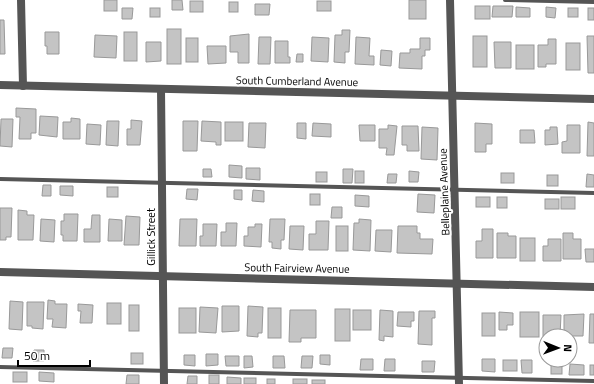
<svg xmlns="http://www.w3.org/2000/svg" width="594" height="384" font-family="'Titillium Web',sans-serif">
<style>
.building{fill:#c4c4c4;stroke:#999}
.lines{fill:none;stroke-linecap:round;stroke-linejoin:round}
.service{stroke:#555;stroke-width:4}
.minor{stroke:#555;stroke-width:8}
.tertiary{stroke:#555;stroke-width:8}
.labels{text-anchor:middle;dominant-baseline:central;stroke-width:4;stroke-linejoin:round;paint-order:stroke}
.street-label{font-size:11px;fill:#000;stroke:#fff}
</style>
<rect width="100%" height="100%" fill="#fff"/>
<g class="building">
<rect x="104" y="0" width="13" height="11"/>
<path d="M 172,0 L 182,0 L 183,10 L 172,10 Z"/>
<rect x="409" y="0" width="17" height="19"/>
<rect x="190" y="1" width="13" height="11"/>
<rect x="317" y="1" width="14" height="10"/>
<rect x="229" y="2" width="9" height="10"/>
<path d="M 255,4 L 270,4 L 269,15 L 255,15 Z"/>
<rect x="475" y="6" width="15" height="13"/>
<path d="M 493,6 L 513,6 L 512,17 L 492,17 Z"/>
<path d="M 516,7 L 530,8 L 530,17 L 516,17 Z"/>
<path d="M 546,7 L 556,8 L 555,18 L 546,17 Z"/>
<path d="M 122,8 L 133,8 L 132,19 L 122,19 Z"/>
<rect x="150" y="8" width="10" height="9"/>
<rect x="568" y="8" width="10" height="9"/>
<rect x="588" y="8" width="6" height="12"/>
<path d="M 0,20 L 4,20 L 5,54 L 0,54 Z"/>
<rect x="167" y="29" width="14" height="35"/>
<path d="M 342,30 L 350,30 L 349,52 L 345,52 L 345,63 L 334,62 L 335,35 L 342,35 Z"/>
<path d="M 45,32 L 59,32 L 59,54 L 47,54 L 47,46 L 45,46 Z"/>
<rect x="124" y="32" width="13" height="29"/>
<path d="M 249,34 L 249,63 L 238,63 L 238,52 L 230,52 L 230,36 Z"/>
<path d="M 95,35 L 117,36 L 116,58 L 94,57 Z"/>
<rect x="473" y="36" width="14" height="31"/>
<path d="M 587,36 L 594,36 L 594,73 L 588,73 Z"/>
<path d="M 259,37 L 271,37 L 270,64 L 258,64 Z"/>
<path d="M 312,37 L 329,38 L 328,62 L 311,61 Z"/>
<path d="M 356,37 L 370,38 L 369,56 L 374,56 L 374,65 L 355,64 Z"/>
<rect x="186" y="38" width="12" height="24"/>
<path d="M 420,38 L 430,38 L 430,50 L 425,50 L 425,56 L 422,56 L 422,69 L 399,68 L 400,53 L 410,53 L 410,49 L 420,49 Z"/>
<path d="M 548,39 L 556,39 L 556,64 L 546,64 L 546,67 L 538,67 L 538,45 L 548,45 Z"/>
<path d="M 275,41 L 288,41 L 288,57 L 290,57 L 290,63 L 275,63 Z"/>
<path d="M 146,42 L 161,42 L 161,61 L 146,62 Z"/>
<path d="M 494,42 L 511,42 L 511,68 L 495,68 Z"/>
<rect x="566" y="43" width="14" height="27"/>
<rect x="516" y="45" width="18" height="24"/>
<path d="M 207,46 L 226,46 L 226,63 L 208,64 Z"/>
<path d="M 381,50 L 392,51 L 391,66 L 380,65 Z"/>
<path d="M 297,54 L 303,54 L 303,62 L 296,62 Z"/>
<path d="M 16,108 L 36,109 L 36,133 L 31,133 L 31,139 L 19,139 L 20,117 L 16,117 Z"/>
<path d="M 40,116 L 58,117 L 57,137 L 39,135 Z"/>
<path d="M 71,118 L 80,119 L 80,139 L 63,139 L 63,122 L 71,122 Z"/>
<path d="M 1,119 L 13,119 L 12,147 L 0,146 Z"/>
<path d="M 131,120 L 142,121 L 140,145 L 127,145 L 127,129 L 131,129 Z"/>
<path d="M 107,121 L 119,121 L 118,146 L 106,145 Z"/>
<path d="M 183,121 L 198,121 L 197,151 L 183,151 Z"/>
<path d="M 202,121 L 221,122 L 221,145 L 216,145 L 216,142 L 201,141 Z"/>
<rect x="225" y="122" width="18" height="19"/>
<path d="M 588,122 L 594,123 L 594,156 L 587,156 Z"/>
<path d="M 249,123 L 266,123 L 265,148 L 248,147 Z"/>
<path d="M 297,123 L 306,123 L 306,139 L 297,138 Z"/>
<path d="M 313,123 L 331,124 L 331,137 L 312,136 Z"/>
<path d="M 475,123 L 492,124 L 492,144 L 486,144 L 486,152 L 475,152 Z"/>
<path d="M 87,124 L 101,125 L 100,145 L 86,144 Z"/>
<path d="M 359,125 L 375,125 L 375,141 L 360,141 Z"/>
<path d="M 388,125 L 397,126 L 394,155 L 386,155 L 387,148 L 379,148 L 379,129 L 388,129 Z"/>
<path d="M 567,125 L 580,125 L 580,153 L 562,153 L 562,142 L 567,141 Z"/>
<path d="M 402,126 L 418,126 L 419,151 L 407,151 L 407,145 L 402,145 Z"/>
<path d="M 422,127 L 438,128 L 437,160 L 421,159 Z"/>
<path d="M 550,127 L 557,127 L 558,144 L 545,145 L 545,130 L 550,130 Z"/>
<path d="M 520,130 L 534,130 L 535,143 L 520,143 Z"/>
<path d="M 229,165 L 242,166 L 242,178 L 229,177 Z"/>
<path d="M 246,168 L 260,168 L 260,180 L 246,179 Z"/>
<path d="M 203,169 L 211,169 L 212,177 L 203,177 Z"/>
<path d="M 343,169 L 353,169 L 352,183 L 343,183 Z"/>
<rect x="355" y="171" width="9" height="12"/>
<path d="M 409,171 L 419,172 L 418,182 L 409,182 Z"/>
<rect x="316" y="172" width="11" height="10"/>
<rect x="501" y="173" width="13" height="10"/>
<path d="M 388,174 L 397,174 L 396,183 L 387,183 Z"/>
<path d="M 587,174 L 594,175 L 594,187 L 586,187 Z"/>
<rect x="547" y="175" width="11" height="11"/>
<path d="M 43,185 L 51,185 L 51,196 L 42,196 Z"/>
<path d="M 60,186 L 73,186 L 73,196 L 60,195 Z"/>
<rect x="107" y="187" width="11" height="10"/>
<path d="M 187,189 L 198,189 L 197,200 L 186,199 Z"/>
<path d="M 234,190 L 242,190 L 242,200 L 234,199 Z"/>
<path d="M 253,190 L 264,191 L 264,202 L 252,201 Z"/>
<rect x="310" y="194" width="10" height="11"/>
<path d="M 418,194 L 435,195 L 434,213 L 417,212 Z"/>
<path d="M 355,195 L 369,196 L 369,207 L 355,206 Z"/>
<rect x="476" y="197" width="14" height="10"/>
<rect x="497" y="197" width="10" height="11"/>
<rect x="561" y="197" width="14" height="12"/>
<rect x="545" y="199" width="14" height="10"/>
<path d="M 332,207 L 342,207 L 342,218 L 331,218 Z"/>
<path d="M 0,208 L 12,208 L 11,237 L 6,237 L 6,240 L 0,240 Z"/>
<path d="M 18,210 L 27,211 L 27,215 L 34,215 L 33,240 L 18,240 Z"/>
<path d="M 64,214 L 78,214 L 77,241 L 63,241 L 63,235 L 61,235 L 61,221 L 64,221 Z"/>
<path d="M 92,215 L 100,215 L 100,242 L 84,242 L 84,229 L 91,229 Z"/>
<path d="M 126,216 L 140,217 L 139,245 L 124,245 Z"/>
<path d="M 41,219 L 55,220 L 54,242 L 40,241 Z"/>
<path d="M 109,219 L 122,220 L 122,241 L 108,241 Z"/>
<path d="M 180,219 L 197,219 L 196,246 L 179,246 Z"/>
<path d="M 270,219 L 285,219 L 284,240 L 281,240 L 281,249 L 272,248 L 272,242 L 269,242 Z"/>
<path d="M 359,219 L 371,220 L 370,251 L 353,250 L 354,223 L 359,223 Z"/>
<path d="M 316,221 L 329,221 L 328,250 L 309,250 L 309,234 L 316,234 Z"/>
<path d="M 226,223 L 237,223 L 236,246 L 221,246 L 221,232 L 226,232 Z"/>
<path d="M 203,224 L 217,224 L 216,246 L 200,246 L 200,236 L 203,236 Z"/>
<path d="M 255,224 L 262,224 L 261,247 L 244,246 L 244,236 L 248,236 L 248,227 L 255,227 Z"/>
<path d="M 290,226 L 304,226 L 303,250 L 289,249 Z"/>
<rect x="336" y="226" width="12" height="25"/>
<path d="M 398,226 L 417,226 L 417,233 L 420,233 L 420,239 L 433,239 L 432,254 L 397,253 Z"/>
<path d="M 482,229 L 493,229 L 493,258 L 476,258 L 476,241 L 482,241 Z"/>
<path d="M 376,230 L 392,230 L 391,252 L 375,251 Z"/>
<path d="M 497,233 L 508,233 L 508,236 L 516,236 L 516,258 L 497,258 Z"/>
<path d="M 563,233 L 573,233 L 573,239 L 581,239 L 581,259 L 563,259 Z"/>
<rect x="520" y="238" width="15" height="23"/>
<path d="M 548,239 L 561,239 L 561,261 L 543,261 L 543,246 L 548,246 Z"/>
<path d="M 585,249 L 594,249 L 594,262 L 586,262 Z"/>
<path d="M 48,300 L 55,301 L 55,304 L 67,304 L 66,328 L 52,327 L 53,319 L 47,319 Z"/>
<path d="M 10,301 L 23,302 L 22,330 L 9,329 Z"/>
<path d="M 27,302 L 44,302 L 43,329 L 32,328 L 32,326 L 27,326 Z"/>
<rect x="107" y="303" width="14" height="21"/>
<path d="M 78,304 L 93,305 L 92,323 L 80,323 L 81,311 L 78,311 Z"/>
<rect x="129" y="305" width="10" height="26"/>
<path d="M 222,306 L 239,306 L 239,331 L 222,332 Z"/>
<path d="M 248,306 L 263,307 L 262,333 L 258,333 L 258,337 L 247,336 Z"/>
<path d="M 200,307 L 218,308 L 216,333 L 199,332 Z"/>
<rect x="179" y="308" width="17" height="25"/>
<rect x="268" y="308" width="13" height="30"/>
<rect x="335" y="309" width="15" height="32"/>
<path d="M 290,310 L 316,310 L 316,338 L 301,338 L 301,342 L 289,342 Z"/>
<rect x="353" y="310" width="18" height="20"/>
<path d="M 380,310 L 393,311 L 393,337 L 384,336 L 384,341 L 379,340 Z"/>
<path d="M 419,311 L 435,311 L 435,318 L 432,318 L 432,345 L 418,344 Z"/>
<path d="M 398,312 L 414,312 L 414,321 L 411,321 L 411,327 L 397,326 Z"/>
<path d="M 499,312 L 513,313 L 513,325 L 507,325 L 507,330 L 499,330 Z"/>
<rect x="520" y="312" width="19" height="25"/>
<rect x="482" y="313" width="13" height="23"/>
<path d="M 584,314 L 583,336 L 564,336 L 564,315 Z"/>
<path d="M 590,314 L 594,314 L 594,343 L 589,343 Z"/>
<path d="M 543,315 L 561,315 L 560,336 L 543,336 Z"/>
<path d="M 3,348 L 13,348 L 12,358 L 2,358 Z"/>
<path d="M 34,350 L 44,350 L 44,361 L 33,361 Z"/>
<rect x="131" y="353" width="12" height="11"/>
<path d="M 206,354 L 218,354 L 218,365 L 206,366 Z"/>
<path d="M 184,355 L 195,355 L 195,366 L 184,365 Z"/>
<path d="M 320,355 L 330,355 L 330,365 L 320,364 Z"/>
<path d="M 225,356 L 239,356 L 239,366 L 226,366 Z"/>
<path d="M 244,356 L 252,356 L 253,367 L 244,368 Z"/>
<path d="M 273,356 L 284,356 L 285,368 L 273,368 Z"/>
<path d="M 302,356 L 313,356 L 312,368 L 301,368 Z"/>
<path d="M 361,359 L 373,359 L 373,370 L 360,370 Z"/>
<path d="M 385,359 L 395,359 L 395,371 L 384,371 Z"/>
<path d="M 482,359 L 495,359 L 495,372 L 482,371 Z"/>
<rect x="503" y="360" width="14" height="11"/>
<path d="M 521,360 L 532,360 L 532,373 L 522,373 Z"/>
<path d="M 422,361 L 435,361 L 434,372 L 422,372 Z"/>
<rect x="551" y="362" width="11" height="12"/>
<path d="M 570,364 L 584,365 L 584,375 L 569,375 Z"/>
<rect x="590" y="365" width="4" height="10"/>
<rect x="13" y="372" width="14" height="10"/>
<path d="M 39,372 L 54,373 L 54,382 L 39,381 Z"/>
<path d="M 127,375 L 139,375 L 139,384 L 126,384 Z"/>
<rect x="209" y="375" width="10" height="9"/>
<path d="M 188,376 L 197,376 L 197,384 L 187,384 Z"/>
<path d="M 227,377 L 241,378 L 241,384 L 227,384 Z"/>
<rect x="244" y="378" width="12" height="6"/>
<rect x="267" y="379" width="8" height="5"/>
<rect x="293" y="379" width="14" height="5"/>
<rect x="312" y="380" width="13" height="4"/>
</g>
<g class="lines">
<g class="service">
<path d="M 505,0 L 594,2"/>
<path d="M 0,179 L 594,193"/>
<path d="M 0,367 L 594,381"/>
</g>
<g class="minor">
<path d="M 21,0 L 23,86"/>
<path d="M 450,0 L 459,384"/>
<path d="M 161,89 L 164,384"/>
<path d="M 0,272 L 594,287"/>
</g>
<path class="tertiary" d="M 0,85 L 594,99"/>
</g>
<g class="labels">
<g class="street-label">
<text transform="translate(297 81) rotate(1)">South Cumberland Avenue</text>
<text transform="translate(444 192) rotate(-92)">Belleplaine Avenue</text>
<text transform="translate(151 237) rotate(-90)">Gillick Street</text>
<text transform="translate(297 268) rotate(1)">South Fairview Avenue</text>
</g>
</g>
<g transform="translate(558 348) rotate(91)"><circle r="19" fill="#ffffff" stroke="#999999"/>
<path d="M0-3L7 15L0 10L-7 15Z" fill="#000000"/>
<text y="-6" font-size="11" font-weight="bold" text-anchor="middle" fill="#000000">N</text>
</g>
<path d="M18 360v6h72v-6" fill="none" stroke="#000000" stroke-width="2"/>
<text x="24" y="360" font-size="12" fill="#000000" stroke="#ffffff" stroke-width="3" paint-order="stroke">50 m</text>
</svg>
